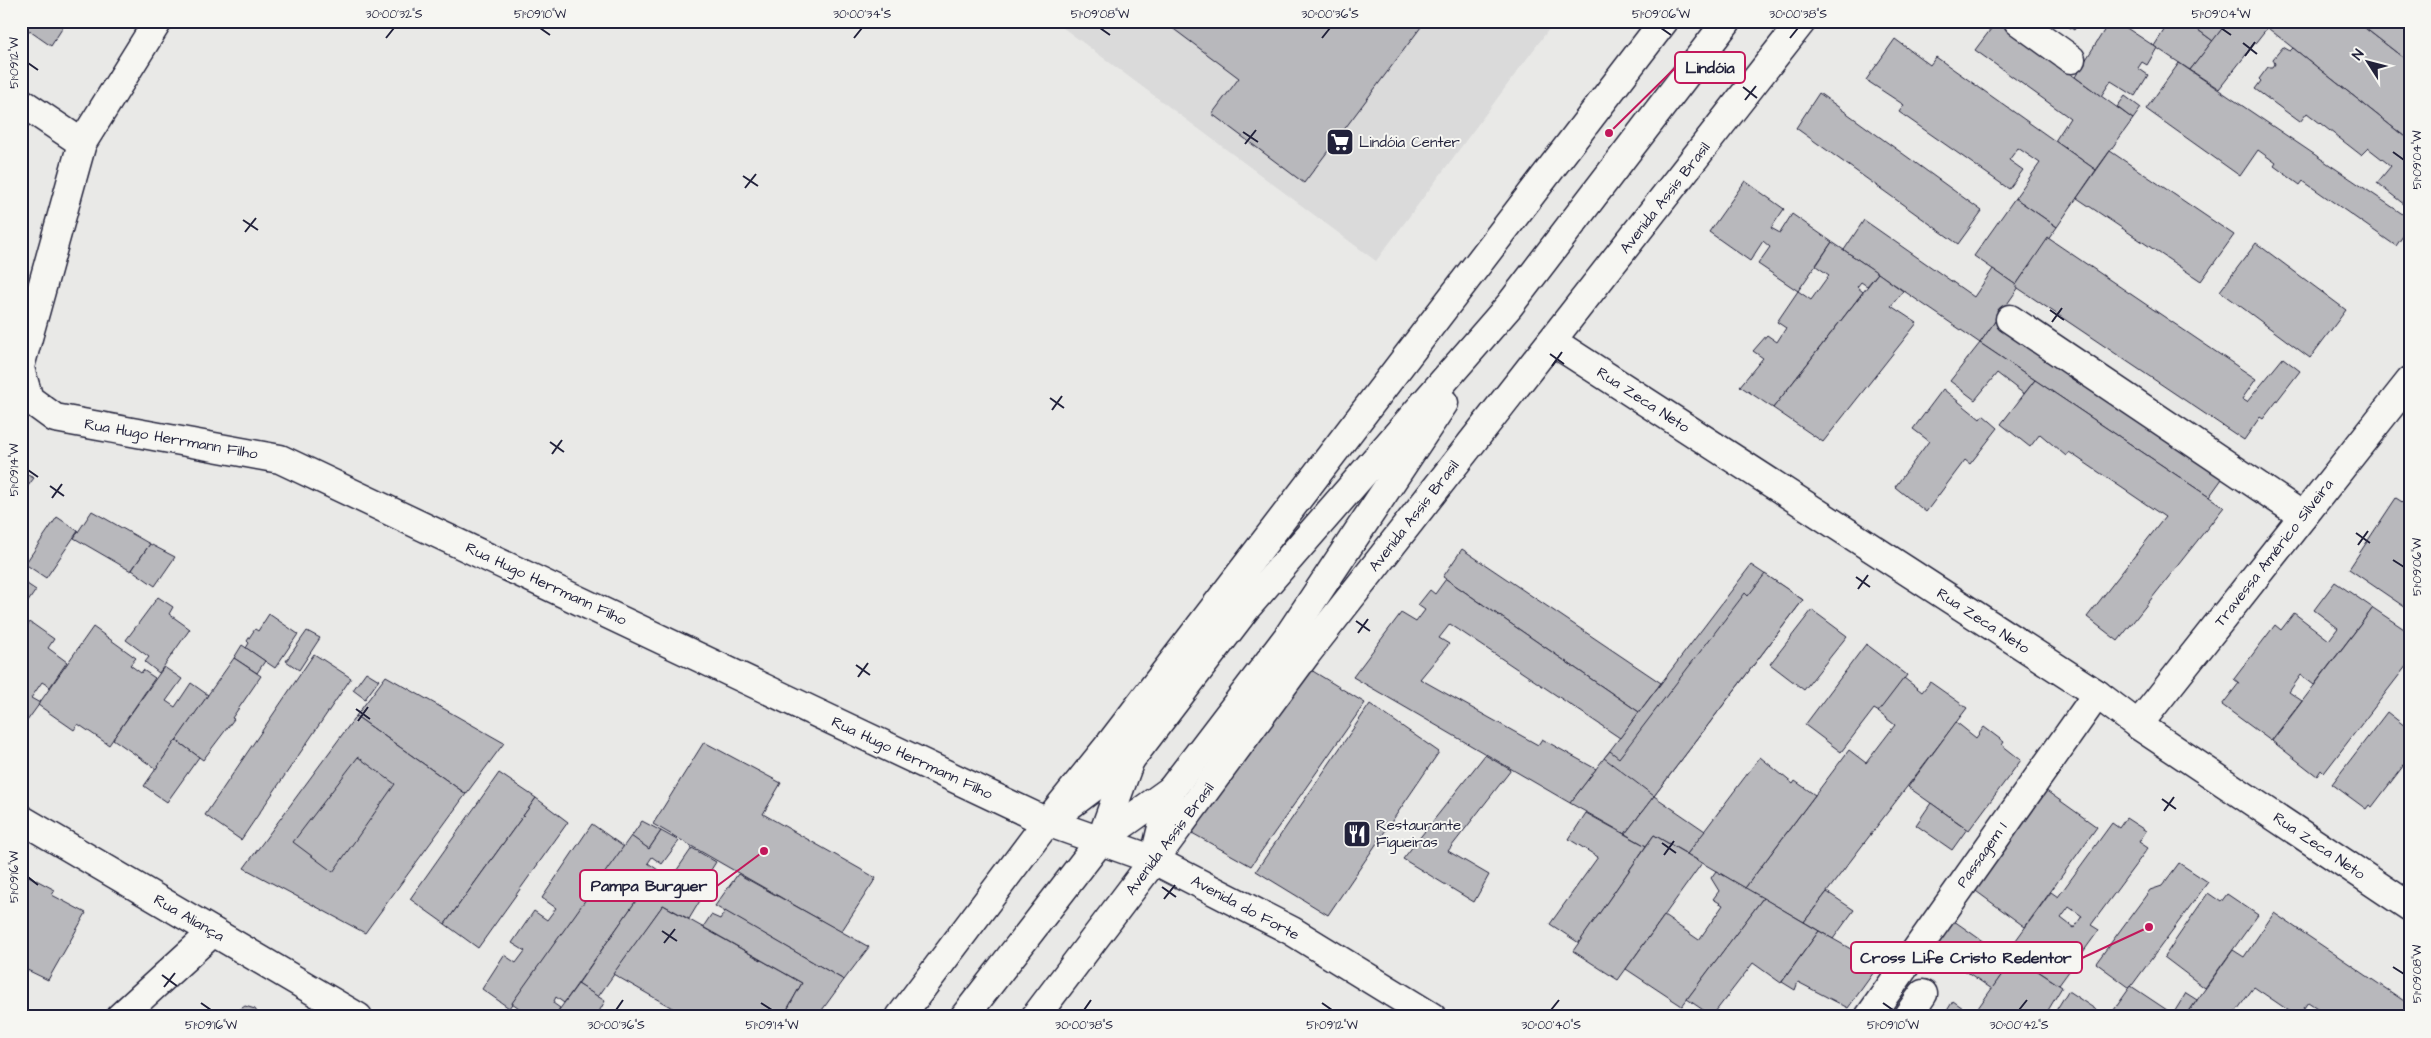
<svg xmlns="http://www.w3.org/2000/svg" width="2431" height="1038" font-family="'Architects Daughter',sans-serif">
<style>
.built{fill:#dadada}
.building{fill:#b8b8bc;stroke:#22223b;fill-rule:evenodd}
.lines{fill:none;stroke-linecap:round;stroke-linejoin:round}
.minor-casing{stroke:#22223b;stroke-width:31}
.major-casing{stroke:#22223b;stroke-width:31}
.minor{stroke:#f6f6f2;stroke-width:28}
.major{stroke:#f6f6f2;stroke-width:28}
.ticks{fill:none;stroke:#22223b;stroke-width:2}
.labels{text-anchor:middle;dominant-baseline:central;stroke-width:4;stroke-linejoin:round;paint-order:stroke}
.poi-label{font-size:15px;fill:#22223b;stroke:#f6f6f2;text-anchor:start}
.street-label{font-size:15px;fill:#22223b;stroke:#f6f6f2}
.leader{fill:none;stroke:#c2185b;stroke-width:2}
.callout-dot{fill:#c2185b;stroke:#f6f6f2;stroke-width:2}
.callout{fill:#f6f6f2;stroke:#c2185b;stroke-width:2}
.callout-label{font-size:16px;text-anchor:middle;font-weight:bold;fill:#22223b}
.neatline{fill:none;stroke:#22223b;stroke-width:2}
.ticks-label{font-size:12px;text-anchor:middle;fill:#22223b}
</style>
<rect width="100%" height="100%" fill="#e9e9e7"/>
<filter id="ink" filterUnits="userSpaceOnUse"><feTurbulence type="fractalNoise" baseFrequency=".02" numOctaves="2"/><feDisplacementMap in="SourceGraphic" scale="10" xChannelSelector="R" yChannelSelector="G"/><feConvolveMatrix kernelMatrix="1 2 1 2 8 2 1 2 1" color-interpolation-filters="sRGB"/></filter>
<g filter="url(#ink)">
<path class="built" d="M 1054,21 L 1555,21 L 1376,261 Z"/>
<g class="building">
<path d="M 21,21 L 67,21 L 51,46 L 21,25 Z"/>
<path d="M 1163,21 L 1414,21 L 1421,27 L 1304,183 L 1212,114 L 1239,78 Z"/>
<path d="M 1997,21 L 2133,119 L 2096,170 L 2055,141 L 2070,118 L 1975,50 Z"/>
<path d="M 2060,21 L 2080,21 L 2074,30 Z"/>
<path d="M 2110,21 L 2116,21 L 2157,48 L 2147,65 L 2142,62 L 2138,68 L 2148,75 L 2135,96 L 2111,81 L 2101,96 L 2075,77 Z"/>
<path d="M 2170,21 L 2186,21 L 2213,41 L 2190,70 L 2154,46 Z"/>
<path d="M 2186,21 L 2228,21 L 2213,41 Z"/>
<path d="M 2228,21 L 2259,21 L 2267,28 L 2219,89 L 2190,70 Z"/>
<path d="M 2259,21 L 2356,21 L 2410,63 L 2410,141 Z"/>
<path d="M 2356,21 L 2410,21 L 2410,63 Z"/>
<path d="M 1895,39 L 1930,65 L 1936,57 L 2096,170 L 2057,227 L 2015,198 L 2040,163 L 2018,148 L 2009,160 L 2023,170 L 2009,189 L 1899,112 L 1904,105 L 1866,80 Z"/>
<path d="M 2283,47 L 2290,51 L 2293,48 L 2410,141 L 2410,209 L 2377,183 L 2391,166 L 2368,148 L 2361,155 L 2307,113 L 2300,122 L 2255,89 L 2261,81 L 2259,79 L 2268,67 L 2273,67 L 2275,64 L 2273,59 Z"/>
<path d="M 2179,63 L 2410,219 L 2410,226 L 2396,246 L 2303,181 L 2300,185 L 2274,166 L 2276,163 L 2258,150 L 2240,176 L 2146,109 Z"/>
<path d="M 1819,93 L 1982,211 L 1958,244 L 1796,128 Z"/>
<path d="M 2125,96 L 2141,108 L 2133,119 L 2117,107 Z"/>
<path d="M 2110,151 L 2234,235 L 2201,281 L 2077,198 Z"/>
<path d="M 1745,181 L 1784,209 L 1771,228 L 1780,233 L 1792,214 L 1832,242 L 1798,291 L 1758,264 L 1770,247 L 1763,241 L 1750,261 L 1709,232 Z"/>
<path d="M 2015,198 L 2057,227 L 2016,285 L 1974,256 Z"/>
<path d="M 1864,220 L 1974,297 L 1993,269 L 2019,287 L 1980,343 L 1844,250 Z"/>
<path d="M 2048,238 L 2256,379 L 2242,399 L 2247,402 L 2283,358 L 2300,371 L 2263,419 L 2260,417 L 2244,440 L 2018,288 L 2016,285 Z"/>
<path d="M 1832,242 L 1878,273 L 1867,286 L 1861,282 L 1857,287 L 1863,292 L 1773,408 L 1740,386 L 1763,358 L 1753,351 L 1767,335 L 1777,342 L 1786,328 L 1777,322 L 1798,291 L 1811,300 L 1829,275 L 1816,266 Z"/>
<path d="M 2256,243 L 2346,310 L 2310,358 L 2220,291 Z"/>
<path d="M 1878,273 L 1903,291 L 1891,306 L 1917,323 L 1823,442 L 1773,408 Z"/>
<path d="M 1998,317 L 2227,472 L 2209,497 L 1980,343 Z"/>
<path d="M 1980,343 L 2035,380 L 2024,394 L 1997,373 L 1975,400 L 1950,381 Z"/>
<path d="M 2035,380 L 2224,507 L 2118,641 L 2087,617 L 2165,517 L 2069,452 L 2066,456 L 2040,434 L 2030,447 L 2001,424 Z"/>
<path d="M 1943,389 L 1980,419 L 1983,415 L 1998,428 L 1970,464 L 1965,460 L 1926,512 L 1895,487 L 1929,441 L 1913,429 Z"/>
<path d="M 21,472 L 34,478 L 21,495 Z"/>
<path d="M 2396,498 L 2410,507 L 2409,610 L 2349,569 Z"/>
<path d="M 92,511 L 150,544 L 131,571 L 74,538 Z"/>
<path d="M 57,517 L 78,531 L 46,578 L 25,564 Z"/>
<path d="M 150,544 L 175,557 L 155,586 L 132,570 Z"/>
<path d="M 1462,549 L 1661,683 L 1639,712 L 1443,577 Z"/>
<path d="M 1751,565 L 1803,600 L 1654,796 L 1625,834 L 1570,803 Z"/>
<path d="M 1765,574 L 1803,600 L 1654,796 L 1604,758 L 1610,751 L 1619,758 L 1745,593 L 1748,596 Z"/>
<path d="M 1446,579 L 1639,712 L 1620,738 L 1450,624 L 1439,638 L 1449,644 L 1420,679 L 1538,745 L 1542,739 L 1596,769 L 1570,803 L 1353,677 L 1401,613 L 1416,622 L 1425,610 L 1418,605 L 1430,590 L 1435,594 Z"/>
<path d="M 21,580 L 36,590 L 21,612 Z"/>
<path d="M 2335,582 L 2373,608 L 2314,685 L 2301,675 L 2289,692 L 2302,701 L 2271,741 L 2222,705 L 2239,683 L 2234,679 L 2275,625 L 2281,630 L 2294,613 L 2329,640 L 2338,628 L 2314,610 Z"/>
<path d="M 158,597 L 173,607 L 169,614 L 190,629 L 159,673 L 145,662 L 149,657 L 126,640 Z"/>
<path d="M 2373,608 L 2410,633 L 2410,661 L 2324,773 L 2321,770 L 2317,776 L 2272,741 Z"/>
<path d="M 1812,610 L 1847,636 L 1804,690 L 1770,664 Z"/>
<path d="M 269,614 L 298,634 L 275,668 L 246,648 L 249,643 L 247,641 L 255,629 L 258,631 Z"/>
<path d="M 30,622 L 54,639 L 48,648 L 67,662 L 50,687 L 42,682 L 31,698 L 40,703 L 27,721 L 21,717 L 21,634 Z"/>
<path d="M 93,627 L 136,658 L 130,665 L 141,673 L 143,670 L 155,678 L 109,745 L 78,724 L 74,730 L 38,705 Z"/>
<path d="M 307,631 L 320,638 L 299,670 L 286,661 Z"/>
<path d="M 1866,644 L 1907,675 L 1879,712 L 1874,709 L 1841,752 L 1805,725 Z"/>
<path d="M 242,645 L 265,661 L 257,673 L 234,658 Z"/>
<path d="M 314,654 L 351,678 L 241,840 L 205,815 Z"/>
<path d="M 234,658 L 261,676 L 232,718 L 234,719 L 203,760 L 176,740 Z"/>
<path d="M 164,667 L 182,679 L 166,701 L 175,707 L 191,683 L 208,695 L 156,769 L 113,739 Z"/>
<path d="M 1311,670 L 1365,703 L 1251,866 L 1192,833 Z"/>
<path d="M 366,672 L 379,680 L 365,699 L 353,690 Z"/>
<path d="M 386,676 L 504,743 L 466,794 L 356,716 Z"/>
<path d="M 1904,678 L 1922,692 L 1930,682 L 1967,708 L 1804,922 L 1745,888 L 1849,750 L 1866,763 L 1895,725 L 1878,712 Z"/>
<path d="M 1370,704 L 1439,752 L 1328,915 L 1256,871 Z"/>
<path d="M 2387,712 L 2410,730 L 2410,757 L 2372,807 L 2369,805 L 2366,809 L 2332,784 Z"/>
<path d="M 356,716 L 466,794 L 365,933 L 244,868 Z"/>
<path d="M 1956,722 L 1976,738 L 1984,727 L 2004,742 L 2002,745 L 2021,760 L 1969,830 L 1908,787 Z"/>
<path d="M 176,740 L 199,757 L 167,802 L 144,786 Z"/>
<path d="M 704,742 L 781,783 L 763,814 L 876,878 L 841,932 L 653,824 Z"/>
<path d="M 1485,755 L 1511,770 L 1448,851 L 1489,875 L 1474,902 L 1403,859 Z"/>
<path d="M 358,757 L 395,784 L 333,872 L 293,842 Z"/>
<path d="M 1760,757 L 1793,784 L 1795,781 L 1815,795 L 1745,888 L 1687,854 Z"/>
<path d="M 499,773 L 536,798 L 445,924 L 410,899 Z"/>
<path d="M 2041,787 L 2097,827 L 2025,927 L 1969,886 Z"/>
<path d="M 1654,796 L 1705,831 L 1687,854 L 1654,835 L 1646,846 L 1625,834 Z"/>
<path d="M 536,798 L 568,822 L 478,948 L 445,924 Z"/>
<path d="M 1931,803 L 1967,829 L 1952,850 L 1916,825 Z"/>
<path d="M 1586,813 L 1646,846 L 1579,943 L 1550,924 L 1598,857 L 1569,839 Z"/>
<path d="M 2126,818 L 2146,831 L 2139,842 L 2148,848 L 2091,925 L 2099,930 L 2059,985 L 2035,969 L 2040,962 L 2028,953 L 2022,960 L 2008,951 L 2051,892 L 2058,897 L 2112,823 L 2119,828 ZM 2069,907 L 2082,916 L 2074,928 L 2061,918 Z"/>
<path d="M 642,821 L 661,831 L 649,849 L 631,837 Z"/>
<path d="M 592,824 L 624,847 L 509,1008 L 482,989 L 504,955 L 516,963 L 525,951 L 512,943 L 534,911 L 547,920 L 556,908 L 542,898 Z"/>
<path d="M 661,831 L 679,841 L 662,864 L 652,857 L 648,863 L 658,870 L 564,1003 L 556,997 L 553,1003 L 560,1008 L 554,1017 L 532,1017 L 512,1003 L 631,836 L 649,849 Z"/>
<path d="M 1654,835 L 1702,863 L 1618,980 L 1573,951 Z"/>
<path d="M 692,848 L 716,862 L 695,895 L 670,880 Z"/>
<path d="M 2179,863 L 2208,882 L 2130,988 L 2096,963 L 2150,890 L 2162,886 Z"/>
<path d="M 1716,871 L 1763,898 L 1682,1006 L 1626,969 L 1664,916 L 1699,940 L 1723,905 L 1713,899 L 1719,891 L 1711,878 Z"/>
<path d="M 21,872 L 55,890 L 52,895 L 86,913 L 48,980 L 21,967 Z"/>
<path d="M 656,872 L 701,899 L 689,919 L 663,905 L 598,997 L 578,984 Z"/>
<path d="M 738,874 L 869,947 L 844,980 L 715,906 Z"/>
<path d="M 1827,892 L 1854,910 L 1833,939 L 1804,922 Z"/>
<path d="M 2208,893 L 2221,902 L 2227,894 L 2258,915 L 2205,988 L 2164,957 Z"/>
<path d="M 1763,898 L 1819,931 L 1781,983 L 1753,963 L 1712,1016 L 1687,999 Z"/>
<path d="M 663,905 L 802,983 L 783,1017 L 688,1017 L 613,974 Z"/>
<path d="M 725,911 L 844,980 L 817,1017 L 797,1017 L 787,1010 L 802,983 L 703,927 L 711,915 L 720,919 Z"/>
<path d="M 2274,913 L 2410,1005 L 2410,1017 L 2331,1017 L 2308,1002 L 2298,1017 L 2254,987 L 2232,1017 L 2185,1017 L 2233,950 L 2244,957 Z"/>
<path d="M 1947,916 L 2011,961 L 1992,989 L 1926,944 Z"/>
<path d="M 1819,931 L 1879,965 L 1848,1008 L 1798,982 L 1795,990 L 1782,982 Z"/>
<path d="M 2015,956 L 2062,987 L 2044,1017 L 1973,1015 Z"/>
<path d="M 578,984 L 605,1001 L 596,1017 L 554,1017 Z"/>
<path d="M 2131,986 L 2173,1014 L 2186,993 L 2197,1000 L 2185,1017 L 2109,1017 Z"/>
<path d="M 2068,991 L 2107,1017 L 2052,1017 Z"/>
<path d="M 1953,1001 L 1973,1015 L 1976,1017 L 1943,1017 Z"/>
<path d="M 245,1006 L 255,1009 L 260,1017 L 235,1017 L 239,1010 Z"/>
</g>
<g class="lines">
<defs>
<g id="minor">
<path d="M 2018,21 L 2071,59"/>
<path d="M 21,102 L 82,143"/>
<path d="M 2010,319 L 2303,516"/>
<path d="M 1552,341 L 2097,694 L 2138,725 L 2410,907"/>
<path d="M 21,363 L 82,143 L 158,21"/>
<path d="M 21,372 L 29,399 L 55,418 L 280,459 L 1047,822 L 1130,760 L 1247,607 L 1509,306 L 1727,21"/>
<path d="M 2138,725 L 2410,381"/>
<path d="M 1101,840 L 1130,760"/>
<path d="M 1154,860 L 1171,790"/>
<path d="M 120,1017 L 213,932"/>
<path d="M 964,1017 L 1101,840 L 1171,790 L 1287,638 L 1444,403"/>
<path d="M 1869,1017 L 2097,694"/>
<path d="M 1907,1017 L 1923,994"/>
</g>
<g id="major">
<path d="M 21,819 L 358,1017"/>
<path d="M 1047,822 L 1154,860 L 1292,931 L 1432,1017"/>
<path d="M 900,1017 L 1047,822 L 1110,744 L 1664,21"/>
<path d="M 1035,1017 L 1154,860 L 1307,653 L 1802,21"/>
</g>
</defs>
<use href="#minor" class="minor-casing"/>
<use href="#major" class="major-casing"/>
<use href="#minor" class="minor"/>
<use href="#major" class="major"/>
</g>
</g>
<path class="ticks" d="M 540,28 L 550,35M 1100,28 L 1110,35M 1661,28 L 1671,35M 2221,28 L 2231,35M 386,38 L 394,28M 854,38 L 862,28M 1322,38 L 1330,28M 1790,38 L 1798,28M 2243,43 L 2257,54M 2245,56 L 2255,42M 28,63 L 38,70M 1743,87 L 1757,98M 1745,100 L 1756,86M 1243,132 L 1258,142M 1245,144 L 1256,130M 2393,152 L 2404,160M 743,176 L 758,186M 745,188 L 756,174M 243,220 L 258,230M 245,232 L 256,218M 2050,310 L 2064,320M 2052,322 L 2062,308M 1550,354 L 1564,364M 1552,366 L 1562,352M 1050,398 L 1064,408M 1052,410 L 1062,396M 550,442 L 564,452M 552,454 L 562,440M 28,470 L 38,477M 50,486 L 64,496M 52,498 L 62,484M 2356,533 L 2370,543M 2358,545 L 2368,531M 2393,560 L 2404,567M 1856,577 L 1870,587M 1858,589 L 1868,575M 1356,621 L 1370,631M 1358,633 L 1368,619M 856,665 L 870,675M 858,677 L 868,663M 356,709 L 370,719M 358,721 L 368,707M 2162,799 L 2176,809M 2164,811 L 2174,797M 1662,843 L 1676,853M 1664,855 L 1674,841M 28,877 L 38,885M 1162,887 L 1176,897M 1164,899 L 1175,885M 662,931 L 677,941M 664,943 L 675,929M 2393,967 L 2404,974M 162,975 L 177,986M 164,987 L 175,973M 201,1003 L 211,1010M 761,1003 L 772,1010M 1322,1003 L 1332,1010M 1883,1003 L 1893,1010M 616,1010 L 623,1000M 1084,1010 L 1091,1000M 1551,1010 L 1559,1000M 2019,1010 L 2027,1000"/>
<defs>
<symbol id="supermarket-square" viewBox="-11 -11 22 22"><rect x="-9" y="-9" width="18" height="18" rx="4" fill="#22223b" stroke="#f6f6f2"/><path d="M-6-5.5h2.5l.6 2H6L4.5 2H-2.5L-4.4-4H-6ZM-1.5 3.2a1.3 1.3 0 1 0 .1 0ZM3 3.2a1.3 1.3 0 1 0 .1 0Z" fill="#fff"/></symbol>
<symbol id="restaurant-square" viewBox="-11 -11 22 22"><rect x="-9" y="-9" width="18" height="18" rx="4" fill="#22223b" stroke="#f6f6f2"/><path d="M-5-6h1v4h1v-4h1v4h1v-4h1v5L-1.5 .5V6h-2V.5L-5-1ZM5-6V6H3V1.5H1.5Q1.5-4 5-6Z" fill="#fff"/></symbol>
</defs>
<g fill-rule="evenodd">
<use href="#supermarket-square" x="1324" y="126" width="32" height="32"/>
<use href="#restaurant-square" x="1341" y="818" width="32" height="32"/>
</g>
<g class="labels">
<g class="poi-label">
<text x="1359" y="142">Lindóia Center</text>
<text x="1376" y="825">Restaurante<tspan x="1376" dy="17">Figueiras</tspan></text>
</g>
<g class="street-label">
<text transform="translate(1665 198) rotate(-52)">Avenida Assis Brasil</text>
<text transform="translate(1643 400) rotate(33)">Rua Zeca Neto</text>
<text transform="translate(171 439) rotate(10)">Rua Hugo Herrmann Filho</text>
<text transform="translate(1414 516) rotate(-52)">Avenida Assis Brasil</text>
<text transform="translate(2274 553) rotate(-52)">Travessa Américo Silveira</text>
<text transform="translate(546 584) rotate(25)">Rua Hugo Herrmann Filho</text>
<text transform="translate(1983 621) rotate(33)">Rua Zeca Neto</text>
<text transform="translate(912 758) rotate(25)">Rua Hugo Herrmann Filho</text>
<text transform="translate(1170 839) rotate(-53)">Avenida Assis Brasil</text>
<text transform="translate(2319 846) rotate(34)">Rua Zeca Neto</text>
<text transform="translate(1982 855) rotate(-55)">Passagem 1</text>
<text transform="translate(1245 908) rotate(28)">Avenida do Forte</text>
<text transform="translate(189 918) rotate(30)">Rua Aliança</text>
</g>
</g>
<path class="leader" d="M1609 133L1675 68M764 851L717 886M2149 927L2082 958"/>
<g class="callout-dot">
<circle cx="1609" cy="133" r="5"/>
<circle cx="764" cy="851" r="5"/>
<circle cx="2149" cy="927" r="5"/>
</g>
<g class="callout">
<rect x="1675" y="52" width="70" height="31" rx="5"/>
<rect x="580" y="870" width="137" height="31" rx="5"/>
<rect x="1851" y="942" width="231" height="31" rx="5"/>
</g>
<g class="callout-label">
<text x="1710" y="73">Lindóia</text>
<text x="649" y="891">Pampa Burguer</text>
<text x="1966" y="963">Cross Life Cristo Redentor</text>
</g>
<rect width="2431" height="1038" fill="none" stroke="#f6f6f2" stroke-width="55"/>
<g transform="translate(2368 62) rotate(306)" stroke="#f6f6f2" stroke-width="4" paint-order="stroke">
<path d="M0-4L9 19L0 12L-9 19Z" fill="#22223b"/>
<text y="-8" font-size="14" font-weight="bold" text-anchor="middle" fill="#22223b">N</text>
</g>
<rect x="28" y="28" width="2376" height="982" class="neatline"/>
<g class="ticks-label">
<text x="394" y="18">30°00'32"S</text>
<text x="540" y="18">51°09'10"W</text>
<text x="862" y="18">30°00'34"S</text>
<text x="1100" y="18">51°09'08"W</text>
<text x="1330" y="18">30°00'36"S</text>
<text x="1661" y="18">51°09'06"W</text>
<text x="1798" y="18">30°00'38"S</text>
<text x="2221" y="18">51°09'04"W</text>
<text transform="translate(14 63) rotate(-90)" y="4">51°09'12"W</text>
<text transform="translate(2417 160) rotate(-90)" y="4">51°09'04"W</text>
<text transform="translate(14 470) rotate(-90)" y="4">51°09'14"W</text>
<text transform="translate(2417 567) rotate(-90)" y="4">51°09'06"W</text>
<text transform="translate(14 877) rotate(-90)" y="4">51°09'16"W</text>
<text transform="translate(2417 974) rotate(-90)" y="4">51°09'08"W</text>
<text x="211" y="1029">51°09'16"W</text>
<text x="616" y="1029">30°00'36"S</text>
<text x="772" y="1029">51°09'14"W</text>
<text x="1084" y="1029">30°00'38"S</text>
<text x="1332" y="1029">51°09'12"W</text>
<text x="1551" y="1029">30°00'40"S</text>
<text x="1893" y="1029">51°09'10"W</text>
<text x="2019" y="1029">30°00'42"S</text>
</g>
</svg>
